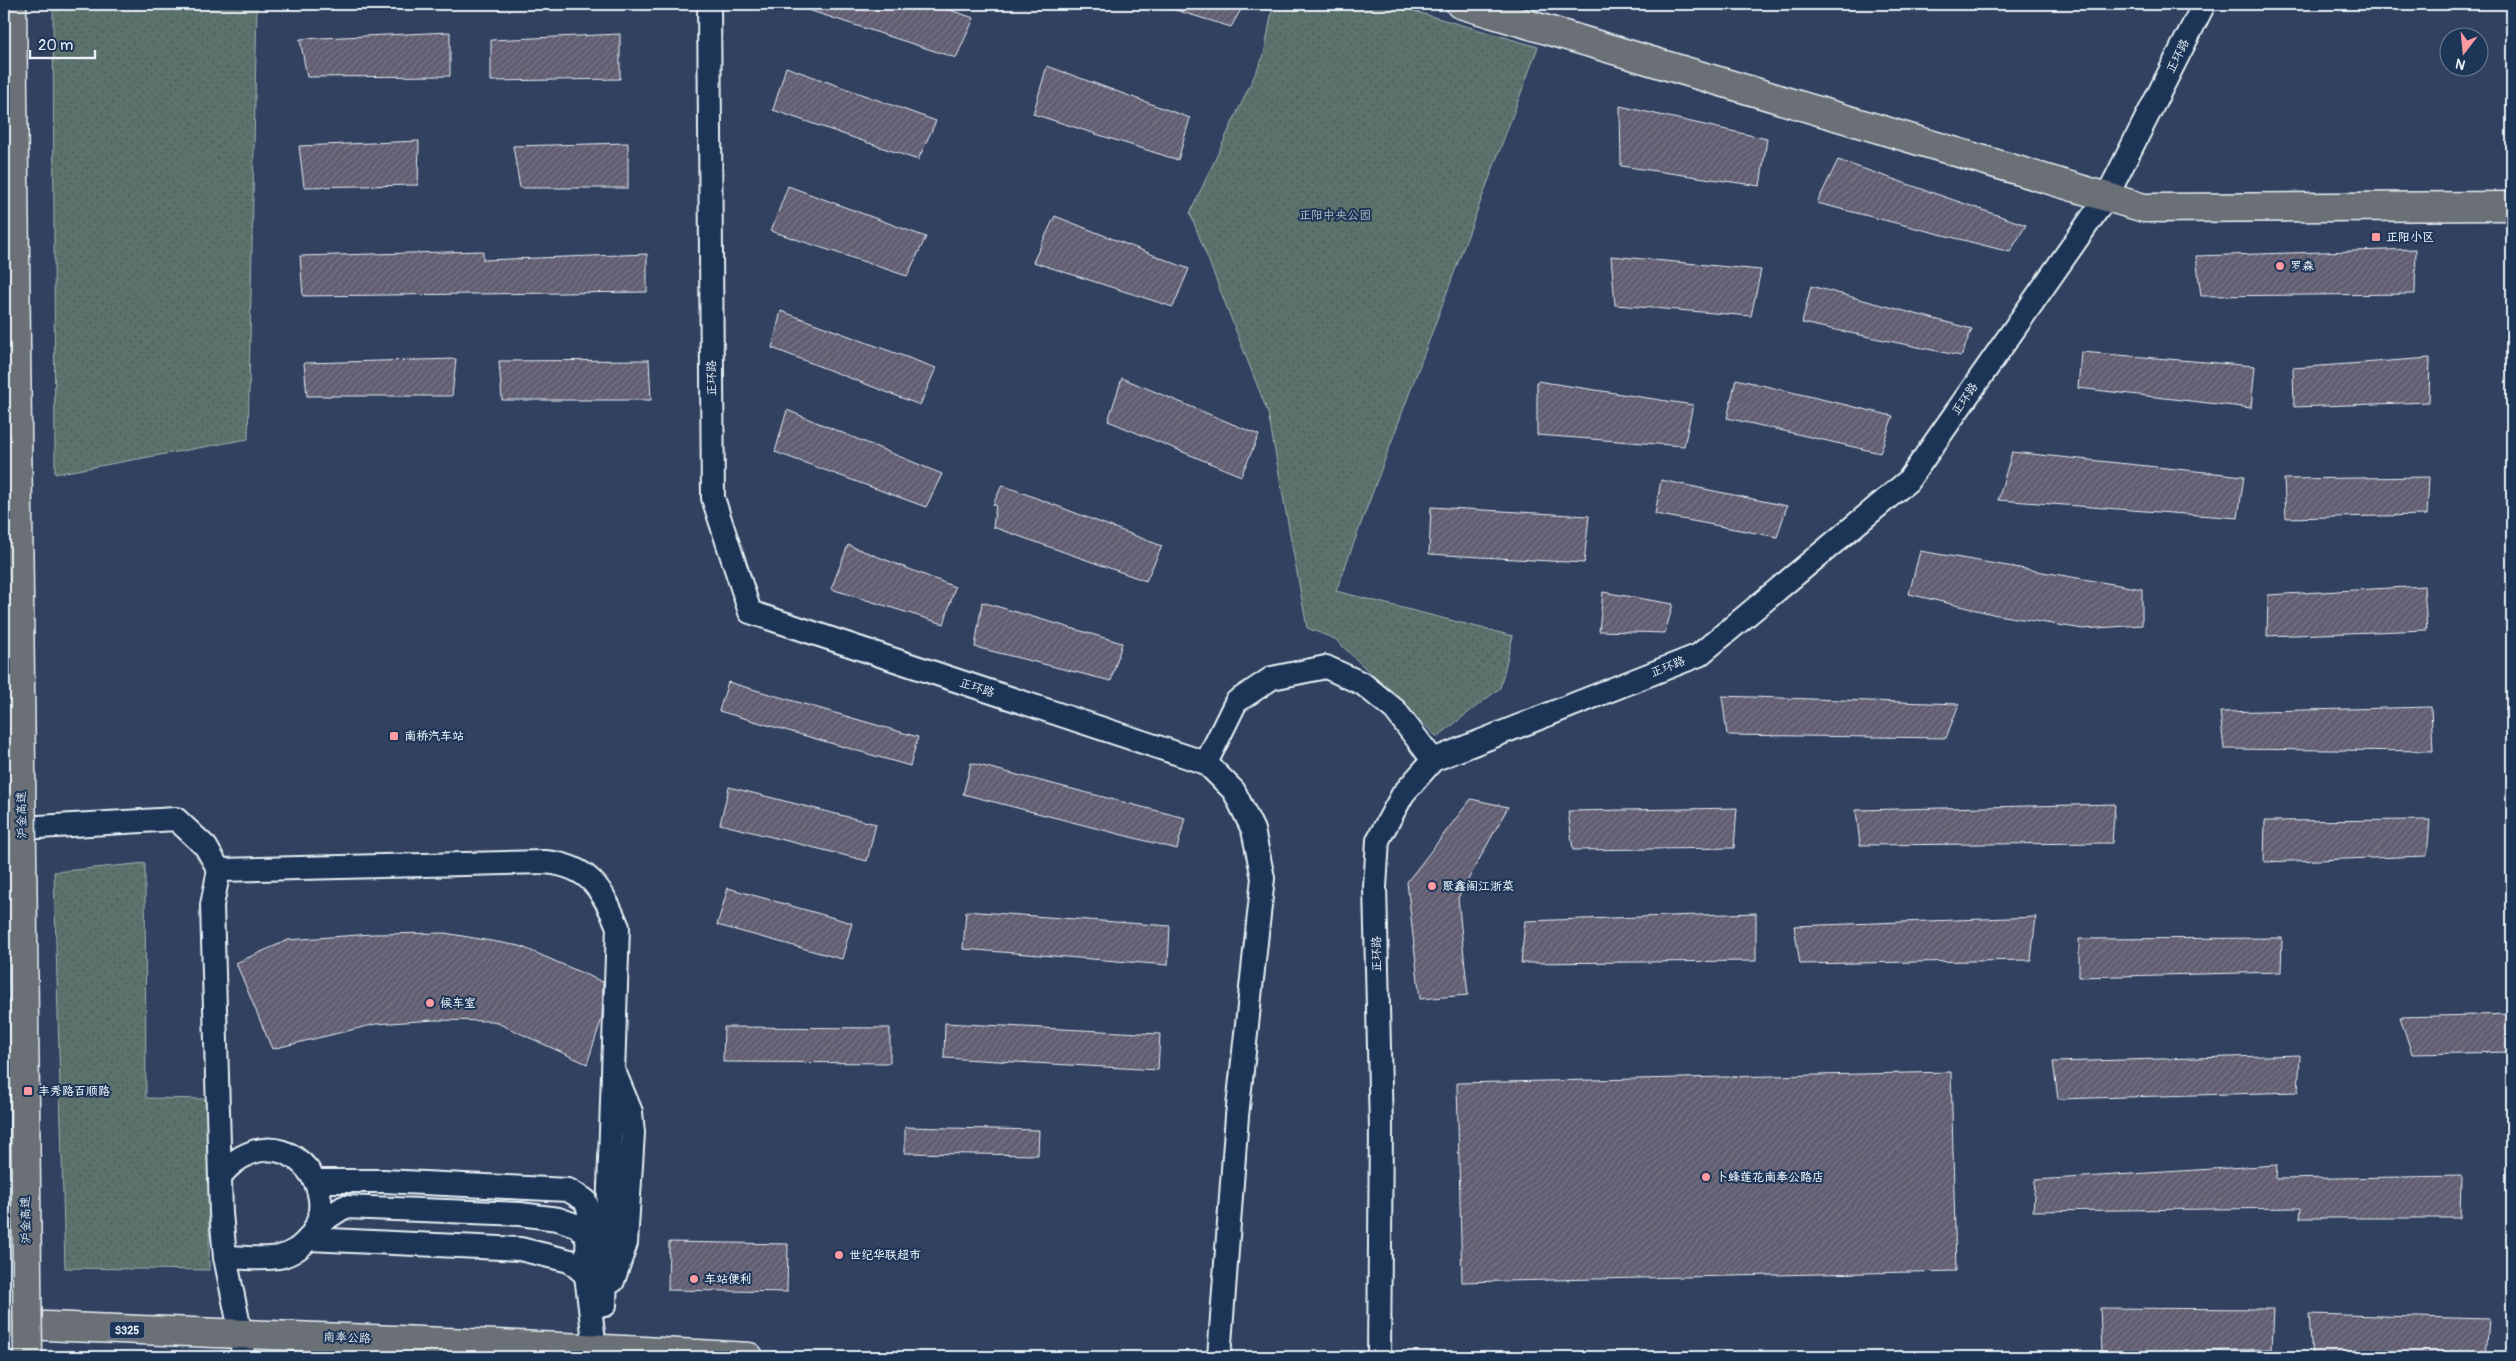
<svg xmlns="http://www.w3.org/2000/svg" width="2516" height="1361" font-family="Pangolin,'LXGW WenKai TC',sans-serif">
<style>
.park{fill:url(#park-dots);stroke:#a2b2b2}
.building{fill:url(#building-hatch);stroke:#e8f1f8}
.lines{fill:none;stroke-linecap:round;stroke-linejoin:round}
.minor-casing{stroke:#e8f1f8;stroke-width:26}
.major-casing{stroke:#e8f1f8;stroke-width:31}
.minor{stroke:#1d3557;stroke-width:22}
.major{stroke:#6b7074;stroke-width:28}
.highway-bridge-casing{stroke:#e8f1f8;stroke-width:31;stroke-linecap:butt}
.highway-bridge{stroke:#6b7074;stroke-width:28}
.poi-dot{fill:#ff9aa2;stroke:#1d3557;stroke-width:2}
.labels{text-anchor:middle;dominant-baseline:central;stroke-width:4;stroke-linejoin:round;paint-order:stroke}
.shield{fill:#1d3557;stroke:#abb9c8;stroke-width:1}
.shield-label{font-size:11px;font-weight:bold;fill:#e8f1f8}
.street-label{font-size:12px;fill:#e8f1f8;stroke:#1d3557}
.park-label{font-size:12px;fill:#b7c5c7;stroke:#1d3557}
.poi-label{font-size:12px;font-weight:bold;fill:#e8f1f8;stroke:#1d3557;text-anchor:start}
</style>
<defs>
<pattern id="park-dots" width="8" height="8" patternUnits="userSpaceOnUse" patternTransform="scale(1.25)"><rect width="8" height="8" fill="#5c726d"/><path d="M2 2h.1M6 6h.1" fill="none" stroke="#505b5a" stroke-width="1.8" stroke-linecap="round"/></pattern>
<pattern id="building-hatch" width="6" height="6" patternUnits="userSpaceOnUse" patternTransform="scale(1.25)"><rect width="6" height="6" fill="#615d71"/><path d="M-1 1l2-2M0 6l6-6M5 7l2-2" fill="none" stroke="#787586"/></pattern>
</defs>
<rect width="100%" height="100%" fill="#31415f"/>
<filter id="ink" filterUnits="userSpaceOnUse"><feTurbulence type="fractalNoise" baseFrequency=".02" numOctaves="2"/><feDisplacementMap in="SourceGraphic" scale="10" xChannelSelector="R" yChannelSelector="G"/><feConvolveMatrix kernelMatrix="1 2 1 2 8 2 1 2 1" color-interpolation-filters="sRGB"/></filter>
<g filter="url(#ink)">
<g class="park">
<path d="M 53,4 L 257,4 L 248,439 L 55,474 Z"/>
<path d="M 1273,4 L 1389,4 L 1538,47 L 1336,591 L 1513,636 L 1500,688 L 1437,737 L 1335,639 L 1307,628 L 1268,413 L 1190,213 L 1264,55 Z"/>
<path d="M 145,863 L 146,1098 L 210,1099 L 209,1270 L 65,1268 L 54,872 Z"/>
</g>
<g class="building">
<path d="M 800,4 L 932,4 L 974,18 L 956,58 L 799,7 Z"/>
<path d="M 1169,4 L 1244,4 L 1231,27 L 1169,8 Z"/>
<path d="M 450,32 L 450,76 L 307,77 L 300,39 Z"/>
<path d="M 620,34 L 620,79 L 491,81 L 491,40 Z"/>
<path d="M 1047,66 L 1190,118 L 1178,160 L 1033,114 Z"/>
<path d="M 786,67 L 936,121 L 918,160 L 773,110 Z"/>
<path d="M 1620,106 L 1767,139 L 1760,186 L 1621,166 Z"/>
<path d="M 419,141 L 418,185 L 304,187 L 299,146 Z"/>
<path d="M 628,143 L 628,188 L 520,188 L 513,146 Z"/>
<path d="M 1838,160 L 2026,225 L 2010,252 L 1817,203 Z"/>
<path d="M 788,186 L 926,237 L 907,276 L 771,231 Z"/>
<path d="M 1055,216 L 1189,269 L 1173,307 L 1033,262 Z"/>
<path d="M 2416,249 L 2415,294 L 2201,296 L 2196,256 Z"/>
<path d="M 483,251 L 483,260 L 647,254 L 647,292 L 303,296 L 300,256 Z"/>
<path d="M 1611,256 L 1761,270 L 1751,316 L 1615,305 Z"/>
<path d="M 1811,286 L 1972,329 L 1961,356 L 1802,323 Z"/>
<path d="M 781,311 L 936,368 L 920,405 L 772,348 Z"/>
<path d="M 2081,352 L 2255,366 L 2251,408 L 2078,388 Z"/>
<path d="M 2430,358 L 2429,402 L 2294,407 L 2293,368 Z"/>
<path d="M 456,359 L 452,396 L 307,396 L 304,363 Z"/>
<path d="M 649,360 L 651,400 L 502,400 L 499,361 Z"/>
<path d="M 1122,378 L 1259,435 L 1241,476 L 1108,421 Z"/>
<path d="M 1736,379 L 1893,416 L 1880,453 L 1727,418 Z"/>
<path d="M 1537,381 L 1693,405 L 1684,446 L 1537,435 Z"/>
<path d="M 787,410 L 942,474 L 926,507 L 775,452 Z"/>
<path d="M 2012,452 L 2244,476 L 2238,518 L 1998,500 Z"/>
<path d="M 2429,477 L 2427,515 L 2286,518 L 2284,479 Z"/>
<path d="M 1661,480 L 1787,506 L 1777,537 L 1655,514 Z"/>
<path d="M 1002,485 L 1162,546 L 1146,581 L 993,527 L 996,505 L 993,505 Z"/>
<path d="M 1431,507 L 1589,516 L 1584,563 L 1429,554 Z"/>
<path d="M 848,545 L 955,587 L 944,624 L 831,589 Z"/>
<path d="M 1920,551 L 2142,589 L 2142,625 L 2083,629 L 1997,615 L 1909,594 Z"/>
<path d="M 2424,586 L 2427,630 L 2267,636 L 2268,595 Z"/>
<path d="M 1603,592 L 1673,604 L 1665,633 L 1599,631 Z"/>
<path d="M 982,602 L 1122,643 L 1111,681 L 975,647 Z"/>
<path d="M 728,682 L 918,737 L 910,766 L 719,711 Z"/>
<path d="M 1722,696 L 1959,704 L 1946,738 L 1727,735 Z"/>
<path d="M 2431,707 L 2433,751 L 2224,749 L 2220,712 Z"/>
<path d="M 971,763 L 1185,818 L 1177,849 L 963,794 Z"/>
<path d="M 729,787 L 876,824 L 867,861 L 720,824 Z"/>
<path d="M 1471,799 L 1508,807 L 1458,898 L 1468,995 L 1420,999 L 1407,882 Z"/>
<path d="M 2115,804 L 2112,843 L 1860,845 L 1856,810 Z"/>
<path d="M 1737,808 L 1734,848 L 1573,850 L 1568,811 Z"/>
<path d="M 2430,820 L 2427,856 L 2264,862 L 2265,821 Z"/>
<path d="M 728,888 L 852,923 L 842,959 L 717,925 Z"/>
<path d="M 966,911 L 1170,926 L 1168,965 L 963,949 Z"/>
<path d="M 1756,913 L 1756,961 L 1521,963 L 1525,921 Z"/>
<path d="M 2036,917 L 2031,960 L 1800,964 L 1794,926 Z"/>
<path d="M 445,933 L 520,946 L 603,982 L 602,1018 L 587,1064 L 493,1021 L 434,1020 L 376,1024 L 272,1049 L 236,963 L 288,940 L 372,934 Z"/>
<path d="M 2282,938 L 2281,972 L 2079,977 L 2079,939 Z"/>
<path d="M 2512,1014 L 2512,1052 L 2412,1054 L 2400,1017 Z"/>
<path d="M 945,1023 L 1160,1034 L 1158,1070 L 944,1058 Z"/>
<path d="M 724,1027 L 890,1028 L 890,1063 L 723,1062 Z"/>
<path d="M 2300,1055 L 2298,1092 L 2058,1099 L 2053,1062 Z"/>
<path d="M 1951,1072 L 1956,1271 L 1462,1282 L 1457,1083 Z"/>
<path d="M 905,1127 L 1039,1130 L 1038,1155 L 905,1153 Z"/>
<path d="M 2277,1165 L 2276,1179 L 2461,1176 L 2460,1218 L 2300,1218 L 2301,1208 L 2033,1211 L 2035,1180 Z"/>
<path d="M 669,1242 L 788,1244 L 787,1292 L 668,1290 Z"/>
<path d="M 2100,1308 L 2274,1309 L 2272,1349 L 2102,1353 Z"/>
<path d="M 2309,1314 L 2489,1319 L 2486,1357 L 2312,1357 Z"/>
</g>
<g class="lines">
<defs>
<g id="minor">
<path d="M 709,4 L 713,498 L 750,612 L 1206,763 L 1234,791 L 1253,830 L 1263,878 L 1237,1116 L 1219,1357"/>
<path d="M 4,647 L 13,1357"/>
<path d="M 1206,763 L 1236,702 L 1272,678 L 1326,667 L 1363,684 L 1395,710 L 1433,760"/>
<path d="M 4,829 L 176,819 L 206,847 L 219,870 L 212,905 L 221,1213 L 225,1257 L 241,1335 L 243,1357"/>
<path d="M 219,870 L 545,862 C 590,866 602,889 618,927 L 605,1305"/>
<path d="M 221,1175 C 229,1166 236,1159 248,1154 C 295,1133 338,1190 313,1232 C 306,1244 293,1254 279,1257 C 263,1260 242,1257 225,1257"/>
<path d="M 315,1181 L 383,1181 L 568,1190 L 585,1200 L 589,1211 L 586,1275 L 596,1357"/>
<path d="M 318,1224 L 344,1207 L 520,1214 L 558,1219 L 578,1226 L 588,1239"/>
<path d="M 309,1239 L 520,1249 L 570,1261 L 586,1275"/>
<path d="M 613,1281 L 626,1243 L 633,1133 L 631,1112 L 616,1076"/>
<path d="M 1379,1357 L 1381,1128 L 1375,887 L 1378,840 L 1403,794 L 1433,760 L 1699,655 L 1908,481 L 2107,196 L 2204,4"/>
</g>
<g id="major">
<path d="M 1460,4 L 2144,208 L 2512,206"/>
<path d="M 4,1324 C 252,1336 501,1341 749,1357"/>
</g>
</defs>
<use href="#minor" class="minor-casing"/>
<use href="#major" class="major-casing"/>
<use href="#minor" class="minor"/>
<use href="#major" class="major"/>
<defs>
<path id="highway-bridge" d="M 12,4 L 28,1357"/>
</defs>
<use href="#highway-bridge" class="highway-bridge-casing"/>
<use href="#highway-bridge" class="highway-bridge"/>
</g>
</g>
<g class="poi-dot">
<rect x="2371" y="232" width="10" height="10" rx="2.5"/>
<circle cx="2280" cy="266" r="5"/>
<rect x="389" y="731" width="10" height="10" rx="2.5"/>
<circle cx="1432" cy="886" r="5"/>
<circle cx="430" cy="1003" r="5"/>
<rect x="23" y="1086" width="10" height="10" rx="2.5"/>
<circle cx="1706" cy="1177" r="5"/>
<circle cx="839" cy="1255" r="5"/>
<circle cx="694" cy="1279" r="5"/>
</g>
<g class="labels">
<rect class="shield" x="109.5" y="1321.5" width="35" height="17" rx="4"/>
<g class="shield-label">
<text x="127" y="1330">S325</text>
</g>
<g class="street-label">
<text transform="translate(2178 56) rotate(-63)">正环路</text>
<text transform="translate(712 378) rotate(-91)">正环路</text>
<text transform="translate(1965 399) rotate(-55)">正环路</text>
<text transform="translate(1668 667) rotate(-21)">正环路</text>
<text transform="translate(977 688) rotate(18)">正环路</text>
<text transform="translate(22 815) rotate(-91)">沪金高速</text>
<text transform="translate(1377 954) rotate(-91)">正环路</text>
<text transform="translate(26 1220) rotate(-91)">沪金高速</text>
<text transform="translate(347 1338) rotate(2)">南奉公路</text>
</g>
<g class="park-label">
<text x="1335" y="215">正阳中央公园</text>
</g>
<g class="poi-label">
<text x="2386" y="237">正阳小区</text>
<text x="2290" y="266">罗森</text>
<text x="404" y="736">南桥汽车站</text>
<text x="1442" y="886">聚鑫阁江浙菜</text>
<text x="440" y="1003">候车室</text>
<text x="38" y="1091">丰秀路百顺路</text>
<text x="1716" y="1177">卜蜂莲花南奉公路店</text>
<text x="849" y="1255">世纪华联超市</text>
<text x="704" y="1279">车站便利</text>
</g>
</g>
<rect width="2516" height="1361" fill="none" stroke="#1d3557" stroke-width="20"/>
<rect x="10" y="10" width="2496" height="1341" fill="none" stroke="#e8f1f8" stroke-width="2" filter="url(#ink)"/>
<g transform="translate(2464 52) rotate(196)"><circle r="24" fill="#1d3557" stroke="#6e8097"/>
<path d="M0-4L9 19L0 12L-9 19Z" fill="#ff9aa2"/>
<text y="-8" font-size="14" font-weight="bold" text-anchor="middle" fill="#e8f1f8">N</text>
</g>
<path d="M30 50v8h65v-8" fill="none" stroke="#e8f1f8" stroke-width="2.5"/>
<text x="38" y="50" font-size="15" fill="#e8f1f8" stroke="#1d3557" stroke-width="4" paint-order="stroke">20 m</text>
</svg>
